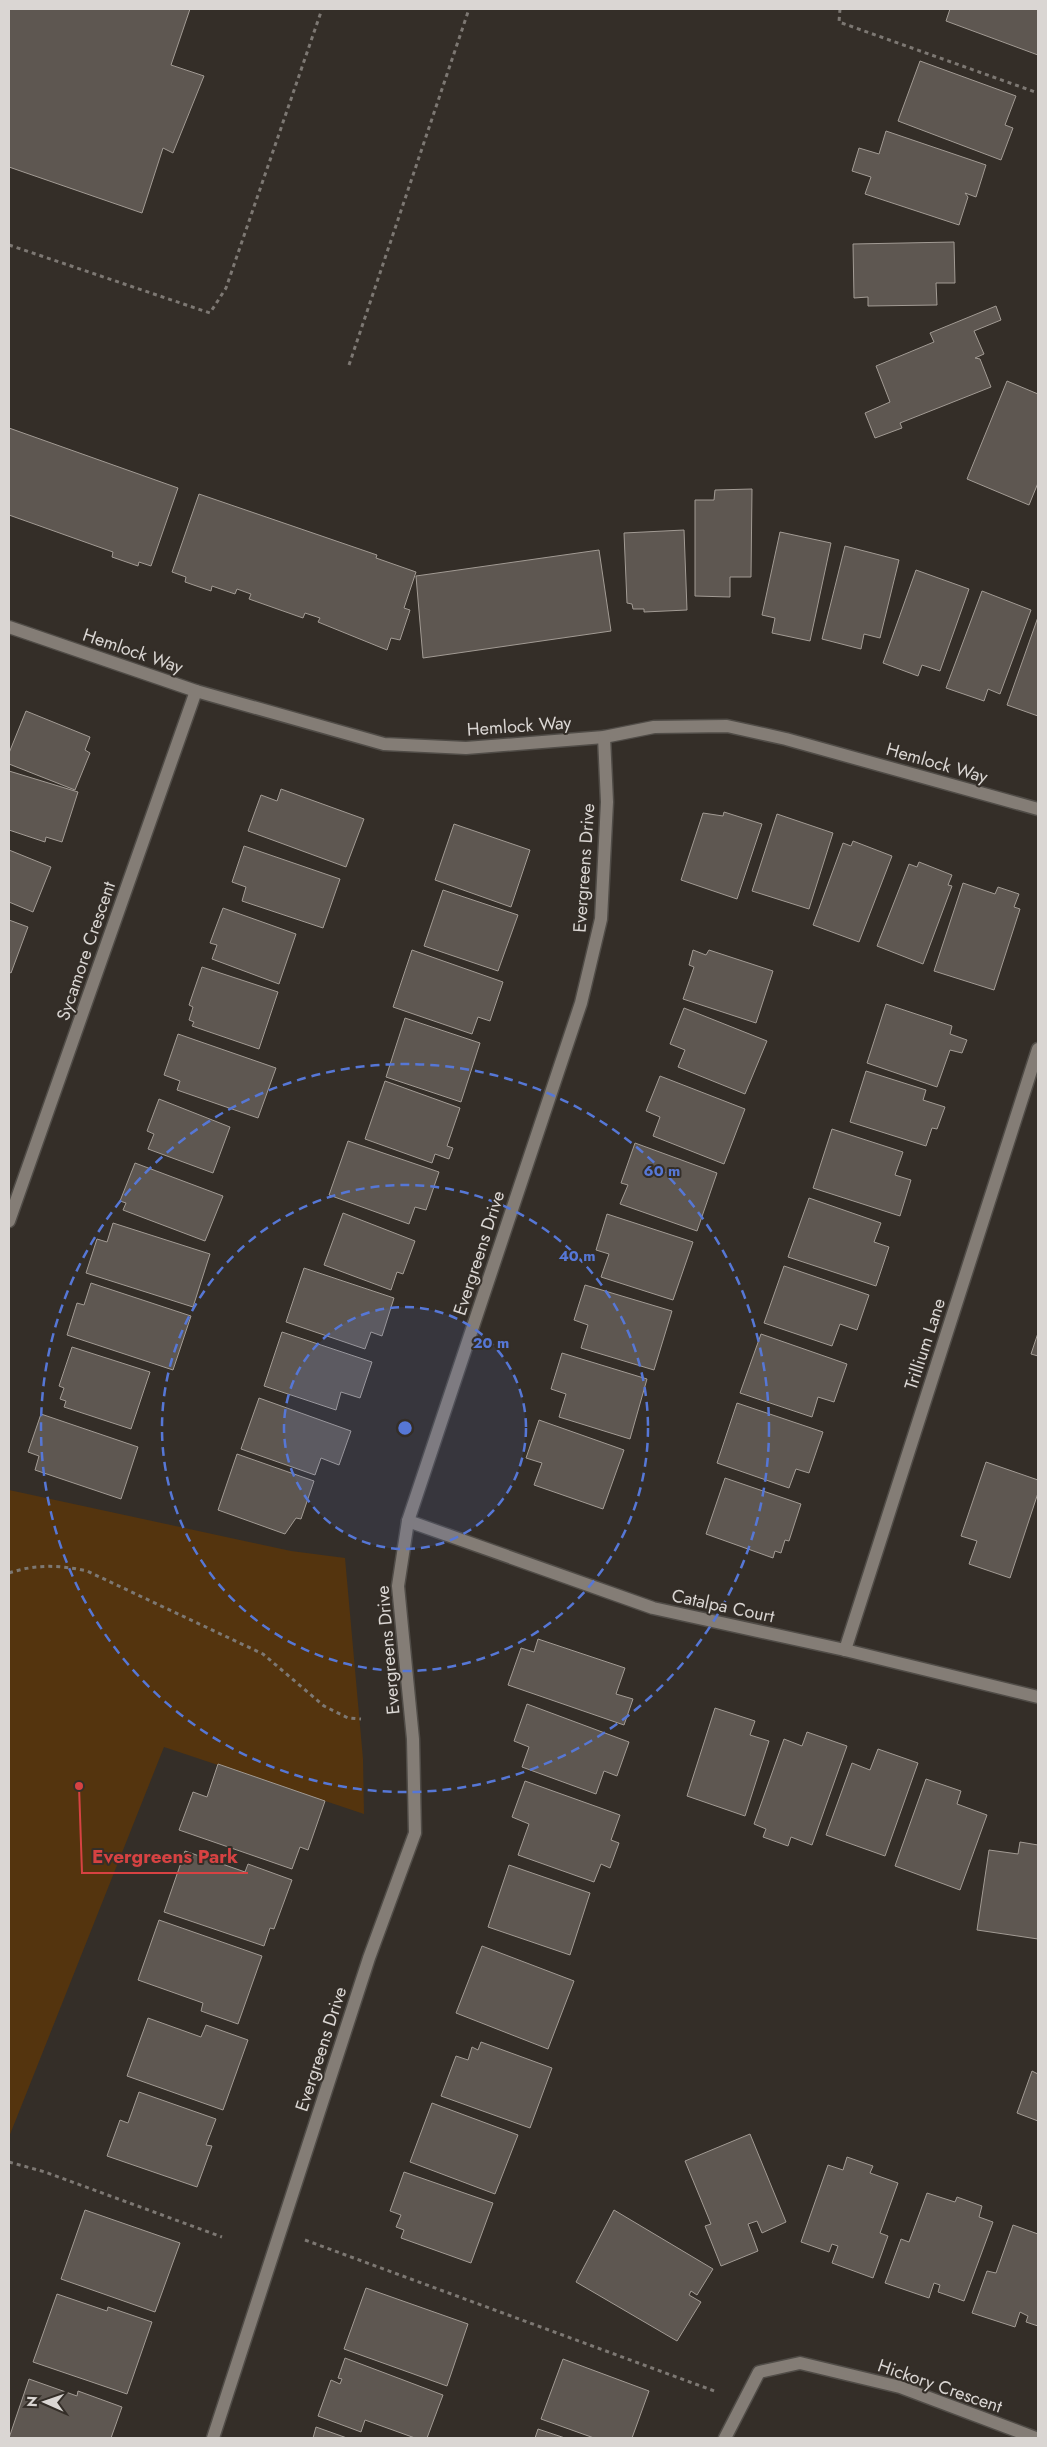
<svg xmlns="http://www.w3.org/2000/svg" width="1047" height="2447" font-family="Jost,sans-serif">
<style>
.green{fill:#54340e}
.building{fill:#5e5751;stroke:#a29b94}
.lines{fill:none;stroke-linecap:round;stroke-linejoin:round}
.street-casing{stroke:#504c47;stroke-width:15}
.path{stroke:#7d7873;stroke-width:3;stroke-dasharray:4 4;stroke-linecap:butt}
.street{stroke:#847d76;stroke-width:12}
.ring{fill:none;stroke:#5677d6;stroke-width:2.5;stroke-dasharray:9 6}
.labels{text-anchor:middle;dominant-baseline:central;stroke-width:4;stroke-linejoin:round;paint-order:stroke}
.street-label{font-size:18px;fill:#dad6d3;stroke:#342e28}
.centre{fill:#5677d6;stroke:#342e28;stroke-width:2.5}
.ring-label{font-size:15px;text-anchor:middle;font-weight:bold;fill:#5677d6;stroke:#342e28;stroke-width:4;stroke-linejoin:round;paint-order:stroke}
.leader{fill:none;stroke:#d74242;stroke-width:2}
.callout-dot{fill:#d74242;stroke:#342e28;stroke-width:2}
.callout-label{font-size:19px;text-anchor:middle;font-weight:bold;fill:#d74242;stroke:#342e28;stroke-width:4;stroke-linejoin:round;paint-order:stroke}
</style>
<rect width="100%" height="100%" fill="#342e28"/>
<path class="green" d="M 9,1490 L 291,1551 L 345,1558 L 363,1759 L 364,1814 L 164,1747 L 9,2137 Z"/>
<g class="building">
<path d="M 9,9 L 190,9 L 171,65 L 204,76 L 173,153 L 163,148 L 142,213 L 9,167 Z"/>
<path d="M 950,9 L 1038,9 L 1038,55 L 946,21 Z"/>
<path d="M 920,61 L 1016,96 L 1005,125 L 1013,128 L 1001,160 L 898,121 Z"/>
<path d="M 886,131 L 986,165 L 976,197 L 965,193 L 968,197 L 959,225 L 865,194 L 871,177 L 852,171 L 859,148 L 879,154 Z"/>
<path d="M 954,242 L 955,283 L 936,283 L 937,305 L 868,306 L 868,297 L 854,298 L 853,244 Z"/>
<path d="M 996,306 L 1001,320 L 974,331 L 984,354 L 975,358 L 980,359 L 991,387 L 900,423 L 902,428 L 875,438 L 865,413 L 890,402 L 876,366 L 934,342 L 930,333 Z"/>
<path d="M 1007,381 L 1038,394 L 1038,483 L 1029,505 L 967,479 Z"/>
<path d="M 9,428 L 178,488 L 151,566 L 139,562 L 138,566 L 112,557 L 113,552 L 9,515 Z"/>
<path d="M 752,489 L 751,577 L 730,577 L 730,597 L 695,596 L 695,500 L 714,500 L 715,490 Z"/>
<path d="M 199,494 L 377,555 L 376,558 L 416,572 L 404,608 L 410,610 L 400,640 L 391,638 L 387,650 L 318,622 L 320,618 L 305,613 L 303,618 L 249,599 L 251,594 L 237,589 L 235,594 L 212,586 L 211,591 L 185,582 L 186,577 L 172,572 Z"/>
<path d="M 684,530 L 687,610 L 644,612 L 644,609 L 633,609 L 632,604 L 627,603 L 624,533 Z"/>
<path d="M 780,532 L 831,543 L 810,641 L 772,633 L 775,618 L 762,615 Z"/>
<path d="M 845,546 L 899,560 L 880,638 L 864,634 L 861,649 L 822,639 Z"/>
<path d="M 599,550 L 611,631 L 423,658 L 416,576 Z"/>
<path d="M 916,570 L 969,589 L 940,671 L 922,665 L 918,676 L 883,663 Z"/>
<path d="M 982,591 L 1031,610 L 1000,694 L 988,689 L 984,701 L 946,688 Z"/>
<path d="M 1038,617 L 1038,716 L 1007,705 Z"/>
<path d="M 26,711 L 90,737 L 85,750 L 90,753 L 75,790 L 9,764 L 9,753 Z"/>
<path d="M 9,771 L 78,792 L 62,842 L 46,837 L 45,842 L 9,830 Z"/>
<path d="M 281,789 L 364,819 L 346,867 L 248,831 L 261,795 L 277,801 Z"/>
<path d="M 724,812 L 762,824 L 737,899 L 681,880 L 703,813 L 723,816 Z"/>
<path d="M 777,814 L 833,833 L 809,909 L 752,891 Z"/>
<path d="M 454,824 L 530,850 L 511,907 L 435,880 Z"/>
<path d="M 853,841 L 892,856 L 859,942 L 813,925 L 843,843 L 851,846 Z"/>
<path d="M 244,846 L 340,879 L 323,928 L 242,901 L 246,887 L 232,882 Z"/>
<path d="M 9,850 L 51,867 L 33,912 L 9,902 Z"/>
<path d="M 919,862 L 952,875 L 948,885 L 952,886 L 923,964 L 877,946 L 909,864 L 917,867 Z"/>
<path d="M 963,883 L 995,894 L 998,887 L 1019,894 L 1014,907 L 1020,909 L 994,990 L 934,971 Z"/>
<path d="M 443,890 L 518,915 L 498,971 L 424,946 Z"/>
<path d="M 223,908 L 296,934 L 279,984 L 212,959 L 217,945 L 210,943 Z"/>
<path d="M 9,920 L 28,927 L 11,973 L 9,972 Z"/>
<path d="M 412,950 L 503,982 L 490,1021 L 478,1017 L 472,1034 L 393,1007 Z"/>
<path d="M 693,950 L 706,955 L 709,950 L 773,971 L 756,1023 L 683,999 L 694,967 L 689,965 Z"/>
<path d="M 202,967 L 278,992 L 259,1049 L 192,1026 L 194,1022 L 189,1020 L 193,1007 L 189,1005 Z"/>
<path d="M 886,1004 L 952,1026 L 950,1034 L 967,1040 L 962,1053 L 950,1050 L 937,1087 L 867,1063 Z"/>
<path d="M 684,1008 L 767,1041 L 745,1094 L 678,1067 L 685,1050 L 670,1044 Z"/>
<path d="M 405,1018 L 480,1043 L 461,1102 L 386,1077 Z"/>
<path d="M 178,1034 L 276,1068 L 258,1118 L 177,1090 L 180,1081 L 164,1075 Z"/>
<path d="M 866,1071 L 926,1090 L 923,1100 L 945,1107 L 937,1129 L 932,1128 L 926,1146 L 850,1122 Z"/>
<path d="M 660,1076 L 745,1109 L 724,1164 L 653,1136 L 660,1117 L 646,1111 Z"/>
<path d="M 385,1081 L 460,1108 L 447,1146 L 453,1148 L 449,1159 L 435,1154 L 432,1163 L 365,1139 Z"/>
<path d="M 159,1099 L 230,1127 L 213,1173 L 148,1149 L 154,1134 L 147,1131 Z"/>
<path d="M 832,1129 L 903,1152 L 895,1175 L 911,1180 L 900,1216 L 813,1188 Z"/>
<path d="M 348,1141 L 439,1172 L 426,1210 L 415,1207 L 409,1224 L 329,1195 Z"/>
<path d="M 635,1143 L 717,1173 L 697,1231 L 620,1204 L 628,1185 L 621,1183 Z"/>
<path d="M 135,1163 L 223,1196 L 205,1241 L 123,1210 L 126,1203 L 120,1201 Z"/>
<path d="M 809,1198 L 881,1223 L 874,1242 L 889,1247 L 876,1286 L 788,1257 Z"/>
<path d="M 343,1213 L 415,1241 L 403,1274 L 397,1272 L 391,1290 L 324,1265 Z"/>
<path d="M 607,1214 L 693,1242 L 673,1300 L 601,1277 L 609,1254 L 596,1250 Z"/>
<path d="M 113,1223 L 210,1254 L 193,1307 L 86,1273 L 97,1239 L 107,1242 Z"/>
<path d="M 784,1266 L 869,1295 L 857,1330 L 840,1324 L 832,1346 L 764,1323 Z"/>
<path d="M 304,1268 L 394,1298 L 382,1336 L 371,1332 L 365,1349 L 286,1322 Z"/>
<path d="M 91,1283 L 191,1316 L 173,1370 L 67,1335 L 77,1303 L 84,1305 Z"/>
<path d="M 585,1285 L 672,1311 L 654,1370 L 581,1348 L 588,1325 L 574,1320 Z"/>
<path d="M 282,1332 L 372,1362 L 360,1398 L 341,1392 L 336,1410 L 264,1386 Z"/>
<path d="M 1038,1333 L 1038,1356 L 1031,1354 Z"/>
<path d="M 761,1334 L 847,1364 L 834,1402 L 818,1397 L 812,1417 L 740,1393 Z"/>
<path d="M 72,1347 L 150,1372 L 131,1429 L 64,1407 L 66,1401 L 60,1399 L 64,1388 L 59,1386 Z"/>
<path d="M 562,1353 L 647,1379 L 630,1439 L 559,1417 L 566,1394 L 551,1389 Z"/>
<path d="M 259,1398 L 351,1431 L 339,1465 L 321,1458 L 315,1475 L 241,1449 Z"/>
<path d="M 737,1403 L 823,1432 L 809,1473 L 796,1469 L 789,1488 L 717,1463 Z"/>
<path d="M 41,1414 L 138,1447 L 121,1499 L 35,1470 L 39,1456 L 28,1452 Z"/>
<path d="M 539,1420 L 624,1450 L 603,1509 L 534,1485 L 542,1463 L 526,1458 Z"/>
<path d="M 237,1454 L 314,1481 L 301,1519 L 296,1518 L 285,1534 L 218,1510 Z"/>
<path d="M 986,1462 L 1038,1480 L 1038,1493 L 1010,1578 L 969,1564 L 977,1541 L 961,1536 Z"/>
<path d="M 725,1478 L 801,1504 L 789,1541 L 785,1540 L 781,1553 L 775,1551 L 773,1558 L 706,1534 Z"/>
<path d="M 538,1639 L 625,1668 L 616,1694 L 633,1699 L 624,1725 L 508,1685 L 521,1648 L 534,1652 Z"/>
<path d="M 527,1704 L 629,1742 L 617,1776 L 604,1771 L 596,1794 L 522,1767 L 529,1747 L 514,1741 Z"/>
<path d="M 715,1708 L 755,1721 L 750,1735 L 769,1741 L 745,1816 L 687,1796 Z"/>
<path d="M 807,1732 L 847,1746 L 812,1845 L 791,1837 L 788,1846 L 763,1837 L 766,1829 L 754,1824 L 784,1739 L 802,1746 Z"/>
<path d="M 878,1749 L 918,1763 L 885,1856 L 826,1835 L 852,1763 L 870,1770 Z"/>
<path d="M 218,1764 L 325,1801 L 308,1850 L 300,1847 L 292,1869 L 179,1830 L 193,1792 L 207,1797 Z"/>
<path d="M 926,1779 L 961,1791 L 957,1804 L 987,1815 L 960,1890 L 895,1866 Z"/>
<path d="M 525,1781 L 620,1815 L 611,1840 L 619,1843 L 610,1868 L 601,1864 L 594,1882 L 518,1855 L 529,1824 L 512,1817 Z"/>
<path d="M 1020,1842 L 1038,1845 L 1038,1939 L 977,1930 L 989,1850 L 1018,1854 Z"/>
<path d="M 185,1851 L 245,1872 L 248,1864 L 292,1880 L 274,1929 L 270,1928 L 264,1946 L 164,1912 Z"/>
<path d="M 509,1865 L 590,1893 L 570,1955 L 488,1927 Z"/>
<path d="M 159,1920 L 262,1956 L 238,2024 L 201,2011 L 203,2003 L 138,1980 Z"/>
<path d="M 482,1946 L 574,1981 L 548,2049 L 456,2013 Z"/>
<path d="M 148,2018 L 201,2037 L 206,2025 L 248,2040 L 223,2110 L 127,2076 Z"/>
<path d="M 481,2042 L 552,2068 L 530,2128 L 441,2096 L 456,2056 L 468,2060 L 472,2047 L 478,2050 Z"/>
<path d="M 1032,2071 L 1038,2074 L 1038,2121 L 1017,2113 Z"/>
<path d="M 139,2092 L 216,2119 L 206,2145 L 212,2146 L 197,2187 L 107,2156 L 120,2120 L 128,2123 Z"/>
<path d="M 432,2103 L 518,2135 L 495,2194 L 410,2162 Z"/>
<path d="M 750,2134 L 786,2222 L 762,2233 L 757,2221 L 748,2224 L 758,2251 L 721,2266 L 705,2226 L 711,2224 L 685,2161 Z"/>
<path d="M 847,2157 L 873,2166 L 870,2173 L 898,2183 L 880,2233 L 888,2236 L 873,2278 L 832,2263 L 838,2246 L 832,2244 L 829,2252 L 801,2242 L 828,2165 L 843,2170 Z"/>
<path d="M 404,2172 L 493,2203 L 471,2263 L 401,2238 L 404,2230 L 396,2227 L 401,2215 L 390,2211 Z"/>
<path d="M 927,2193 L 955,2202 L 957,2197 L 982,2206 L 979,2217 L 993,2222 L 964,2301 L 938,2292 L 940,2285 L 934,2283 L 929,2298 L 885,2283 L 901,2239 L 909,2242 Z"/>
<path d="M 85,2210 L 180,2243 L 155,2312 L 61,2279 Z"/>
<path d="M 614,2210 L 713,2269 L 697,2295 L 691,2291 L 689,2295 L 701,2302 L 677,2341 L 576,2282 Z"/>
<path d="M 1013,2225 L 1038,2234 L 1038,2326 L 1026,2322 L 1028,2316 L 1020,2312 L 1015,2327 L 972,2313 L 987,2271 L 996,2273 Z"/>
<path d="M 366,2288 L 468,2324 L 447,2386 L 344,2349 Z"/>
<path d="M 57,2294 L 107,2311 L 108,2307 L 152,2322 L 127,2394 L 33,2362 Z"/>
<path d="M 345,2358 L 443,2395 L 427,2438 L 415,2438 L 365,2420 L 361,2432 L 318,2416 L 331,2380 L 340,2384 L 342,2379 L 338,2378 Z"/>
<path d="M 563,2359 L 649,2391 L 632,2438 L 594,2438 L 541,2419 Z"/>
<path d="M 29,2379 L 77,2396 L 78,2391 L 122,2407 L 111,2438 L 9,2438 Z"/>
<path d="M 316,2427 L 347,2438 L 313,2438 Z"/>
<path d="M 538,2429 L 565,2438 L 535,2438 Z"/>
</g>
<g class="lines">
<defs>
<g id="street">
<path d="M 9,627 L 196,691 L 384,744 L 466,748 L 604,737 L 654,727 L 727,726 L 786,739 L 1038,809"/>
<path d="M 9,1221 L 196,691"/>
<path d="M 408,1521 L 653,1608 L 845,1650 L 1038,1697"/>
<path d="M 845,1650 L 1038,1049"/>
<path d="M 213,2438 L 369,1958 L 415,1833 L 413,1739 L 398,1586 L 408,1521 L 581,1003 L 601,919 L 607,802 L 604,737"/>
<path d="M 725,2438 L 759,2372 L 800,2363 L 900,2387 L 1036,2438"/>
</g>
</defs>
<use href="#street" class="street-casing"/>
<g class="path">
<path d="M 840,9 L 839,22 L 1038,93"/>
<path d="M 9,245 L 210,313 L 226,288 L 322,9"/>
<path d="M 349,365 L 469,9"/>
<path d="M 9,1573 C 36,1564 60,1565 87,1571 L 263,1654 L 324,1706 L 348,1718 L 361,1719"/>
<path d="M 9,2162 L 45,2172 L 222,2237"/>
<path d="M 305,2240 L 717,2392"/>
</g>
<use href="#street" class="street"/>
</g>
<circle cx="405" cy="1428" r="121" fill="#5677d6" fill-opacity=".12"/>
<g class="ring">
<circle cx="405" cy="1428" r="121"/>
<circle cx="405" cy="1428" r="243"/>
<circle cx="405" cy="1428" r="364"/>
</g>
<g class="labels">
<g class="street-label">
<text transform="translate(133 651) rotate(19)">Hemlock Way</text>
<text transform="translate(519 726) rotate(-4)">Hemlock Way</text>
<text transform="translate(937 763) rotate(16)">Hemlock Way</text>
<text transform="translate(584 868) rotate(-86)">Evergreens Drive</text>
<text transform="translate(86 951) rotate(-71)">Sycamore Crescent</text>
<text transform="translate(479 1253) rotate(-72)">Evergreens Drive</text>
<text transform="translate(925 1344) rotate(-72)">Trillium Lane</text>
<text transform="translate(723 1606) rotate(12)">Catalpa Court</text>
<text transform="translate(388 1650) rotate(-95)">Evergreens Drive</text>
<text transform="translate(321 2049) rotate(-72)">Evergreens Drive</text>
<text transform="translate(940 2386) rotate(19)">Hickory Crescent</text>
</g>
</g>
<circle cx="405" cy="1428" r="8" class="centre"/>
<g class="ring-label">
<text x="662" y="1176">60 m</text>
<text x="577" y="1261">40 m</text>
<text x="491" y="1348">20 m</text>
</g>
<path class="leader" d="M79 1786L82 1873H248"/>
<circle class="callout-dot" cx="79" cy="1786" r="5"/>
<g class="callout-label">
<text x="165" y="1863">Evergreens Park</text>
</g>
<rect width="1047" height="2447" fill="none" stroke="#dad6d3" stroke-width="20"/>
<g transform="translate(45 2402) rotate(272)" stroke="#342e28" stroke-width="4" paint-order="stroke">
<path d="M0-4L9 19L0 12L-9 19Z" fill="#dad6d3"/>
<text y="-8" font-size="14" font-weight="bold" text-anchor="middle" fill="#dad6d3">N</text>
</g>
</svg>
